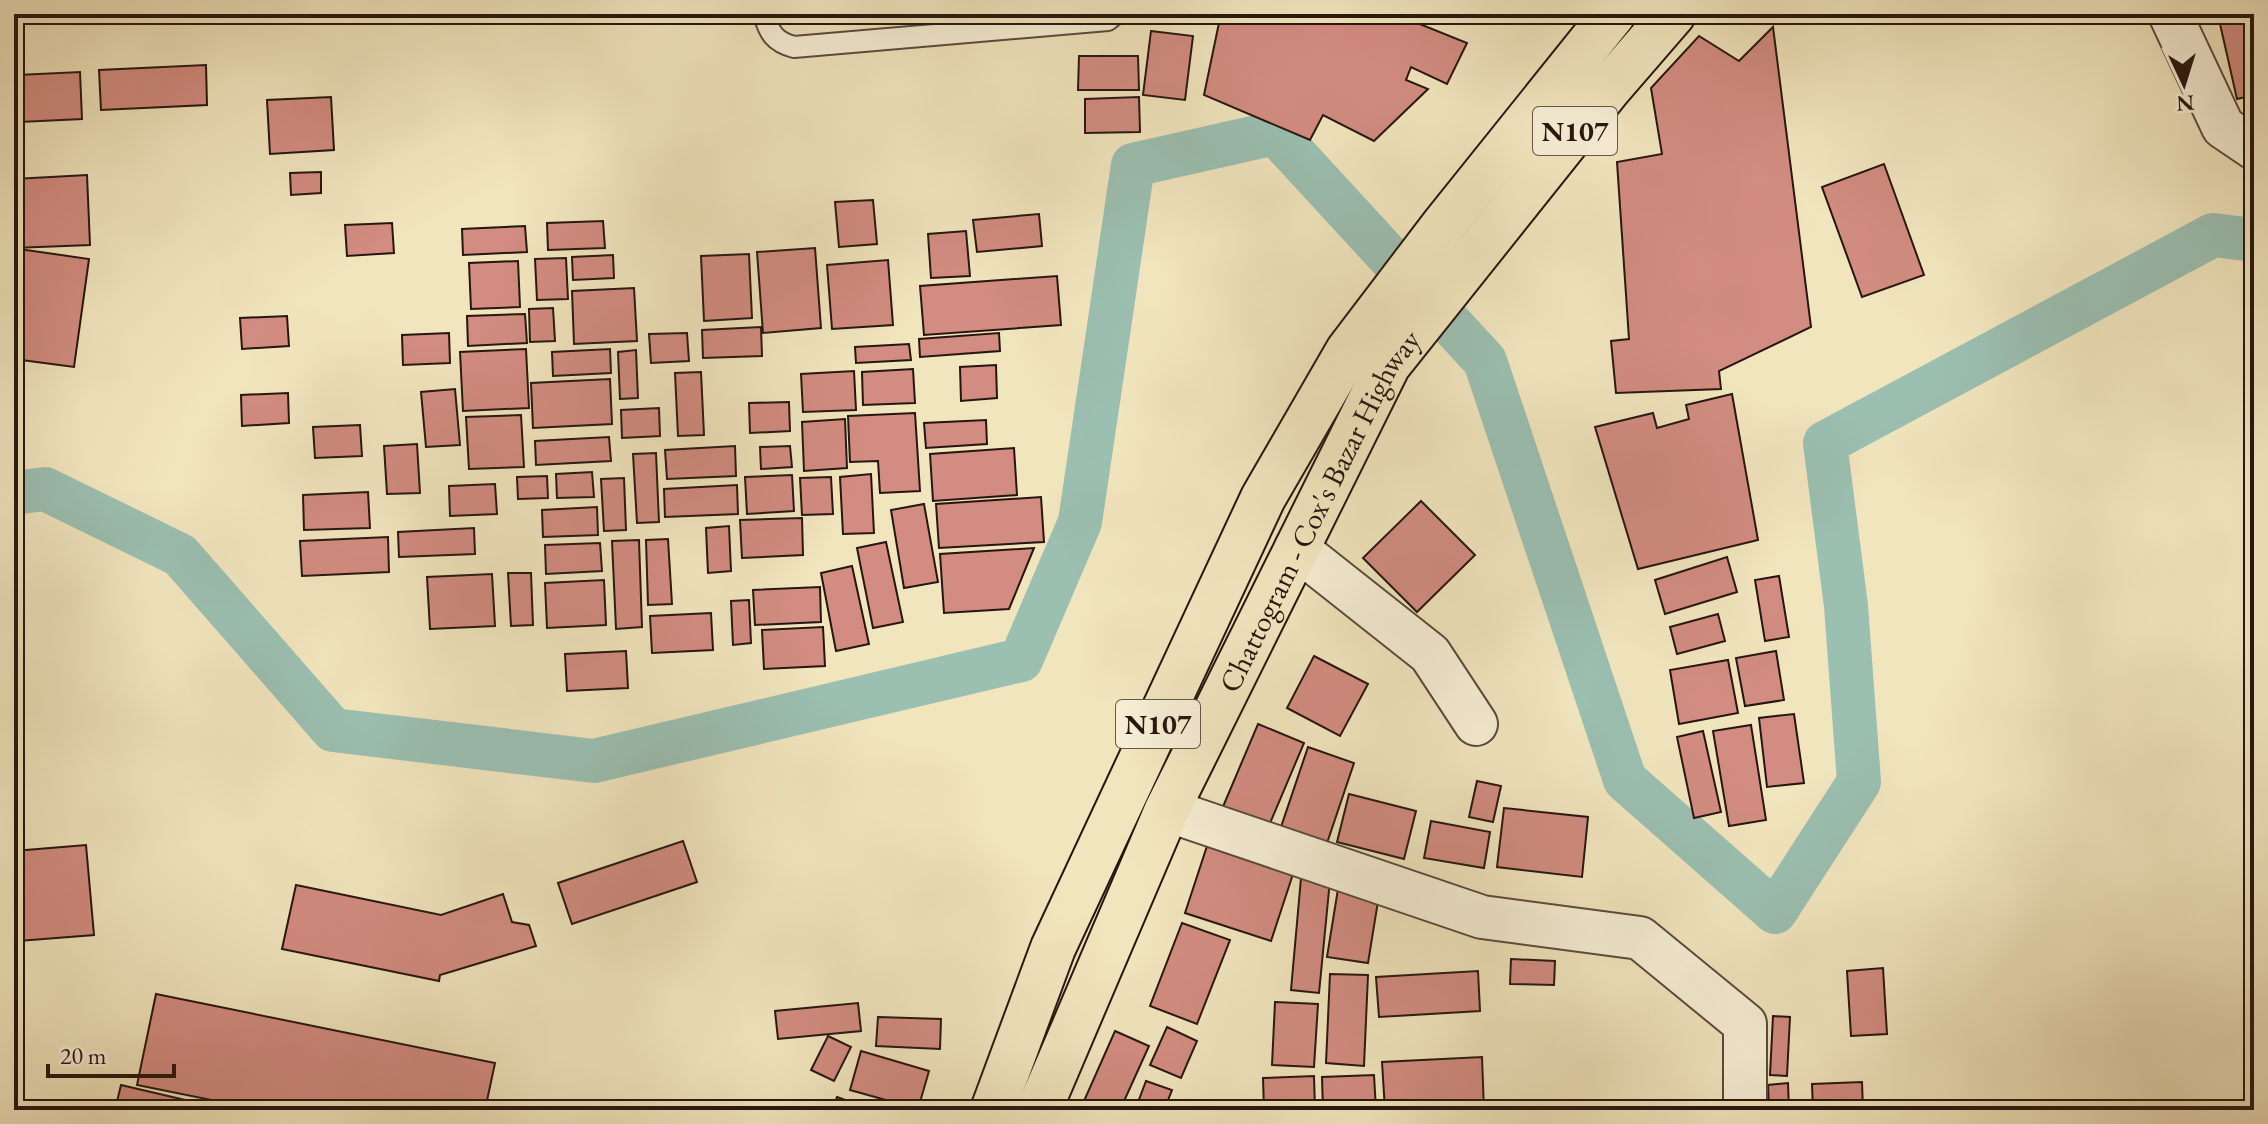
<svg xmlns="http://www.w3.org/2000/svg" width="2268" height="1124" font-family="'EB Garamond',serif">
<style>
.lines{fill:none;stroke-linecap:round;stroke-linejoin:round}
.canal{stroke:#9bbfb1;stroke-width:44}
.building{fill:#d28c81;stroke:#271610;stroke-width:2}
.service-casing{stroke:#5a4a3c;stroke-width:24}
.minor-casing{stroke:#5a4a3c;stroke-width:46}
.trunk-casing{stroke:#271610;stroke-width:48}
.service{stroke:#f6eed5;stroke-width:20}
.minor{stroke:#f6eed5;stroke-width:42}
.trunk{stroke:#f1e5be;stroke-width:44}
.labels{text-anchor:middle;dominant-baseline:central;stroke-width:6;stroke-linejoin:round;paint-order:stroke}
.shield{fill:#f6eed5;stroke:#65574b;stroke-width:2}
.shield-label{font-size:28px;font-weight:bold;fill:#271610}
.street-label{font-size:30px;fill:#271610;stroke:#f6eed5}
</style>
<rect width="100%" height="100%" fill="#f1e5be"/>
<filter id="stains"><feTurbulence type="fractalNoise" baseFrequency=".0025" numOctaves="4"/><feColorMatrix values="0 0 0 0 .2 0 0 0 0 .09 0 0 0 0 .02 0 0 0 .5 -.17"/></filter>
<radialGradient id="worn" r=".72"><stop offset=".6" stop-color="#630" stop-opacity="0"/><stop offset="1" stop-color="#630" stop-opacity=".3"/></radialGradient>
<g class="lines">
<path class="canal" d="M 14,493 L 45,489 L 180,555 L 333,730 L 594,761 L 1021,660 L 1080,522 L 1133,165 L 1275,133 L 1485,361 L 1625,780 L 1775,912 L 1859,782 L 1846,606 L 1825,443 L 2213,235 L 2254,240"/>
</g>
<g class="building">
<path d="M 1158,14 L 1395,14 L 1467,43 L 1447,84 L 1411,67 L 1406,80 L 1428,89 L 1374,141 L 1323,115 L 1310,140 L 1204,95 L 1220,18 L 1158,19 Z"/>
<path d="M 2254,14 L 2254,95 L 2237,99 L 2218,15 Z"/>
<path d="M 1773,27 L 1811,327 L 1719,371 L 1721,389 L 1616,393 L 1611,341 L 1629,339 L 1617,162 L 1662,154 L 1651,88 L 1699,36 L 1739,61 Z"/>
<path d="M 1151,31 L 1193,36 L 1185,100 L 1143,95 Z"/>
<path d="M 1079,56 L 1138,56 L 1139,90 L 1078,90 Z"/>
<path d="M 206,65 L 207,105 L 101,110 L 99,70 Z"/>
<path d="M 80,72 L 82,119 L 20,122 L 18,75 Z"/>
<path d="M 331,97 L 334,150 L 270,154 L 267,100 Z"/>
<path d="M 1139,97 L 1140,132 L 1085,133 L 1085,99 Z"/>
<path d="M 1884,164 L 1924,275 L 1862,297 L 1822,187 Z"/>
<path d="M 321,172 L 321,193 L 291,195 L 290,173 Z"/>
<path d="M 87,175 L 90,245 L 14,248 L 14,179 Z"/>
<path d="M 873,200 L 877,244 L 839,247 L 835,202 Z"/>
<path d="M 1039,214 L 1042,246 L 977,252 L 973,220 Z"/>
<path d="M 603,221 L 605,248 L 548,250 L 547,223 Z"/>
<path d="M 392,223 L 394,253 L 347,256 L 345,225 Z"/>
<path d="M 525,226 L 527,252 L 463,255 L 462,229 Z"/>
<path d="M 966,231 L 970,276 L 931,278 L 928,234 Z"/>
<path d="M 815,248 L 821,328 L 763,333 L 757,252 Z"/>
<path d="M 19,249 L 89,259 L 74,367 L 14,359 L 14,285 Z"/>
<path d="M 749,254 L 752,318 L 704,321 L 701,256 Z"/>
<path d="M 613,255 L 614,278 L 573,280 L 572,257 Z"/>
<path d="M 566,258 L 568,299 L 537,300 L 535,259 Z"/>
<path d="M 888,260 L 893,325 L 832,329 L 827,265 Z"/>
<path d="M 518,261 L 520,307 L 471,309 L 469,263 Z"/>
<path d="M 1057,276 L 1061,325 L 924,335 L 920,286 Z"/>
<path d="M 634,288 L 637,341 L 574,344 L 572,291 Z"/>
<path d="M 553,308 L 555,341 L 530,342 L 529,309 Z"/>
<path d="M 525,314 L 527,343 L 468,346 L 467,316 Z"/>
<path d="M 287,316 L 289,346 L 242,349 L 240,318 Z"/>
<path d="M 761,327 L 762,356 L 703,358 L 702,330 Z"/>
<path d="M 449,333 L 450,363 L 403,365 L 402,335 Z"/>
<path d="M 687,333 L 689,361 L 651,363 L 649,334 Z"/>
<path d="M 999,333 L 1000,351 L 920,357 L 919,339 Z"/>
<path d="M 909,344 L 911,360 L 856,363 L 855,347 Z"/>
<path d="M 526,349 L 529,408 L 463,411 L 460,352 Z"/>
<path d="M 610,349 L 611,373 L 553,376 L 552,352 Z"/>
<path d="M 636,350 L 638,398 L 620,399 L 618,352 Z"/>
<path d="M 996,365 L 997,398 L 961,401 L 960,367 Z"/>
<path d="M 913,369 L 915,403 L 863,405 L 862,372 Z"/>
<path d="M 854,371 L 856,410 L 803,412 L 801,374 Z"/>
<path d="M 701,372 L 704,435 L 678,436 L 675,373 Z"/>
<path d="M 610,379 L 612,424 L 533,428 L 531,383 Z"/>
<path d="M 455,389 L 460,445 L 426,447 L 421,392 Z"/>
<path d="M 288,393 L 289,423 L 242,426 L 241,395 Z"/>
<path d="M 1732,394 L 1758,540 L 1638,569 L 1595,427 L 1653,413 L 1657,428 L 1689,419 L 1686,405 Z"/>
<path d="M 789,402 L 790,431 L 750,433 L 749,403 Z"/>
<path d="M 659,408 L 660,436 L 622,438 L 621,410 Z"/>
<path d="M 915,413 L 920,491 L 880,493 L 878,461 L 850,462 L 848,416 Z"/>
<path d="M 521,415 L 524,467 L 469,469 L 466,417 Z"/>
<path d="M 845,419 L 847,468 L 804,471 L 802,422 Z"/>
<path d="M 986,420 L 987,444 L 926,448 L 924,423 Z"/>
<path d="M 360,425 L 362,456 L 315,458 L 313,427 Z"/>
<path d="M 609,437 L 611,461 L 536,465 L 535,441 Z"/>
<path d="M 417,444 L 420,493 L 387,494 L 384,446 Z"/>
<path d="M 735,446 L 736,476 L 667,479 L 665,450 Z"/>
<path d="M 790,446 L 792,467 L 761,469 L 760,447 Z"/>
<path d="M 1014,448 L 1017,495 L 933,501 L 930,454 Z"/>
<path d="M 656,453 L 659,522 L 637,523 L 633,454 Z"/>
<path d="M 592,472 L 594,497 L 557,498 L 556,474 Z"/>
<path d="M 871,474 L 874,533 L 843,534 L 840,477 Z"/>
<path d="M 792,475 L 794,511 L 747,514 L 745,477 Z"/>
<path d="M 547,476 L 548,498 L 518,499 L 517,477 Z"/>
<path d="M 831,477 L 833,514 L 802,515 L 800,478 Z"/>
<path d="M 624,478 L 626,530 L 604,531 L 601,479 Z"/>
<path d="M 495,484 L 497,514 L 450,516 L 449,486 Z"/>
<path d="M 737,485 L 738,514 L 665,517 L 664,489 Z"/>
<path d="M 368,492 L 370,528 L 304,530 L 303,495 Z"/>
<path d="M 1041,497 L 1044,542 L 939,548 L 936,504 Z"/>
<path d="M 1421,501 L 1475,555 L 1417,612 L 1363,558 Z"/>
<path d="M 924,504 L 938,582 L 904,588 L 891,510 Z"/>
<path d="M 597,507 L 598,535 L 543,537 L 542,510 Z"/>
<path d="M 802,518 L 803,555 L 742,558 L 740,520 Z"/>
<path d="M 729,526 L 731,571 L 708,573 L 706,528 Z"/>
<path d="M 474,528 L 475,554 L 399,557 L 398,532 Z"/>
<path d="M 388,537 L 389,572 L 302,576 L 300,541 Z"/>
<path d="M 668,539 L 672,604 L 648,605 L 646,540 Z"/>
<path d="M 639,540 L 642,627 L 616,629 L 612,541 Z"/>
<path d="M 886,542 L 903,622 L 873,628 L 857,548 Z"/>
<path d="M 600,543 L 602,571 L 546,574 L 545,545 Z"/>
<path d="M 1034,548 L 1009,609 L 944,613 L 940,554 Z"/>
<path d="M 1727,557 L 1737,592 L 1665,614 L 1655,580 Z"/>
<path d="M 852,566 L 869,644 L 836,651 L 821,573 Z"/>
<path d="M 508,573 L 531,573 L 533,625 L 511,626 Z"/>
<path d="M 492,574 L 495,626 L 430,629 L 427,577 Z"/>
<path d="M 1779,576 L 1789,637 L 1765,641 L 1755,580 Z"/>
<path d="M 604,580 L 606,625 L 547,628 L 545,583 Z"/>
<path d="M 820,587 L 821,622 L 755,625 L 753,590 Z"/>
<path d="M 749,600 L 751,643 L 733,645 L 731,601 Z"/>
<path d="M 711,613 L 713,650 L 652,653 L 650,616 Z"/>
<path d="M 1718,614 L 1725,641 L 1677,654 L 1670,627 Z"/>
<path d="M 823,627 L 825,666 L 764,669 L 762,630 Z"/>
<path d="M 626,651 L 628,688 L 567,691 L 565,654 Z"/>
<path d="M 1776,651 L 1784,700 L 1745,706 L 1736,658 Z"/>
<path d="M 1314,656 L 1368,684 L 1340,736 L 1287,708 Z"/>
<path d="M 1728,660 L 1738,713 L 1679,724 L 1670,670 Z"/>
<path d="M 1794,714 L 1804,783 L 1767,787 L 1759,718 Z"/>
<path d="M 1258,724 L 1304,743 L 1268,828 L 1222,809 Z"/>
<path d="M 1751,725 L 1766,820 L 1729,826 L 1713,731 Z"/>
<path d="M 1703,731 L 1721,812 L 1694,818 L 1677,737 Z"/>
<path d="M 1308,747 L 1354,763 L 1326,846 L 1280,830 Z"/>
<path d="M 1477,781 L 1501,786 L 1493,822 L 1469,817 Z"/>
<path d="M 1349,794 L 1416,811 L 1404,859 L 1337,842 Z"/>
<path d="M 1504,808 L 1588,817 L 1582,877 L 1497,867 Z"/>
<path d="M 1431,821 L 1490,832 L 1484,868 L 1424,858 Z"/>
<path d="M 1209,840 L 1295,868 L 1271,941 L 1185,913 Z"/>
<path d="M 683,841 L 697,882 L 572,924 L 558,883 Z"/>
<path d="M 86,845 L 94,935 L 19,941 L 14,851 Z"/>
<path d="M 1301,878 L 1330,880 L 1319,993 L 1291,990 Z"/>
<path d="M 296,885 L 441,915 L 503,894 L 512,922 L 529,925 L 536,946 L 440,975 L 439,981 L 282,949 Z"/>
<path d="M 1338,889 L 1379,895 L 1368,963 L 1327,957 Z"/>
<path d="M 1182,923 L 1230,940 L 1197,1024 L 1150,1006 Z"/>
<path d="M 1511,959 L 1555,961 L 1554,985 L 1510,984 Z"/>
<path d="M 1883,968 L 1887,1034 L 1851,1036 L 1847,971 Z"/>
<path d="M 1478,971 L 1480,1011 L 1379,1017 L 1376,977 Z"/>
<path d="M 1330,974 L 1368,975 L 1364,1066 L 1326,1063 Z"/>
<path d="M 156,994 L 495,1063 L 485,1110 L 261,1110 L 137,1085 Z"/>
<path d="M 1275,1002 L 1318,1004 L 1314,1067 L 1272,1065 Z"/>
<path d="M 858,1003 L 861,1031 L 778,1039 L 775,1011 Z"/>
<path d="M 1773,1016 L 1790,1017 L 1787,1076 L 1770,1075 Z"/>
<path d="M 878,1017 L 941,1019 L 940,1049 L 876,1046 Z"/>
<path d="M 1167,1027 L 1197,1041 L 1181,1078 L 1150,1065 Z"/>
<path d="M 1115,1031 L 1149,1046 L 1120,1110 L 1080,1110 Z"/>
<path d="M 828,1036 L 851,1047 L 834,1081 L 811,1070 Z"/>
<path d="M 861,1051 L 929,1071 L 918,1109 L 850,1090 Z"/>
<path d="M 1482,1057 L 1484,1110 L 1385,1110 L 1382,1062 Z"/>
<path d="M 1374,1075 L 1376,1110 L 1323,1110 L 1322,1077 Z"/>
<path d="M 1314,1076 L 1315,1110 L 1264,1110 L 1263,1078 Z"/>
<path d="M 1146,1081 L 1172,1090 L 1164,1110 L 1135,1110 Z"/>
<path d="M 1862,1082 L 1863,1110 L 1813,1110 L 1812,1084 Z"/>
<path d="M 1788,1083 L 1789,1110 L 1769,1110 L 1768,1085 Z"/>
<path d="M 121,1085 L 228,1110 L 115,1110 Z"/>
<path d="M 837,1097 L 873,1110 L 832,1110 Z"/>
</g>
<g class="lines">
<defs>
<path id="service" d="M 764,14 C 769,33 775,42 794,47 L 1108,20 L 1115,14"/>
<g id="minor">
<path d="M 2170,14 L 2223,127 L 2254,148"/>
<path d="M 1296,548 L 1430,654 L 1476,724"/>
<path d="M 1167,810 L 1482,917 L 1640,938 L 1745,1024 L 1745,1110"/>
</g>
<g id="trunk">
<path d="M 993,1110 L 1053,948 L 1263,498 L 1348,351 L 1443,226 L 1613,14"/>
<path id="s1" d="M 1039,1110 L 1167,810 L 1388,365 L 1609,88 L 1673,14"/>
</g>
</defs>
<use href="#service" class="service-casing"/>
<use href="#minor" class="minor-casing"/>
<use href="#trunk" class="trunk-casing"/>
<use href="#service" class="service"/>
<use href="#minor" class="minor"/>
<use href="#trunk" class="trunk"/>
</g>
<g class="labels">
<g class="shield">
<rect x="1533" y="107" width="84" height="48" rx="6"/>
<rect x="1116" y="700" width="84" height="48" rx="6"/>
</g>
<g class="shield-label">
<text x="1575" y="131">N107</text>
<text x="1158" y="724">N107</text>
</g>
<g class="street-label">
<text stroke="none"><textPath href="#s1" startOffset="662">Chattogram - Cox's Bazar Highway</textPath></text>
</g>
</g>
<rect width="2268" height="1124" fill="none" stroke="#f1e5be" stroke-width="48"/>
<rect x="16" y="16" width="2236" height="1092" fill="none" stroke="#271610" stroke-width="4"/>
<rect x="24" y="24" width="2220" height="1076" fill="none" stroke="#271610" stroke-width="2"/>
<g transform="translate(2184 84) rotate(176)" stroke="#f6eed5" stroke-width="6" paint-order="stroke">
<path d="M0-6L14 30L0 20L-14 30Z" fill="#271610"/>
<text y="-12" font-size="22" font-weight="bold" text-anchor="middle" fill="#271610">N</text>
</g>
<path d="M48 1064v12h126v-12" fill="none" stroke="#271610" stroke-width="4"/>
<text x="60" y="1064" font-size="24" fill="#271610" stroke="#f6eed5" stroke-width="6" paint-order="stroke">20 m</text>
<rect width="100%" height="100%" filter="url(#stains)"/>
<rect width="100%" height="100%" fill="url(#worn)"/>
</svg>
